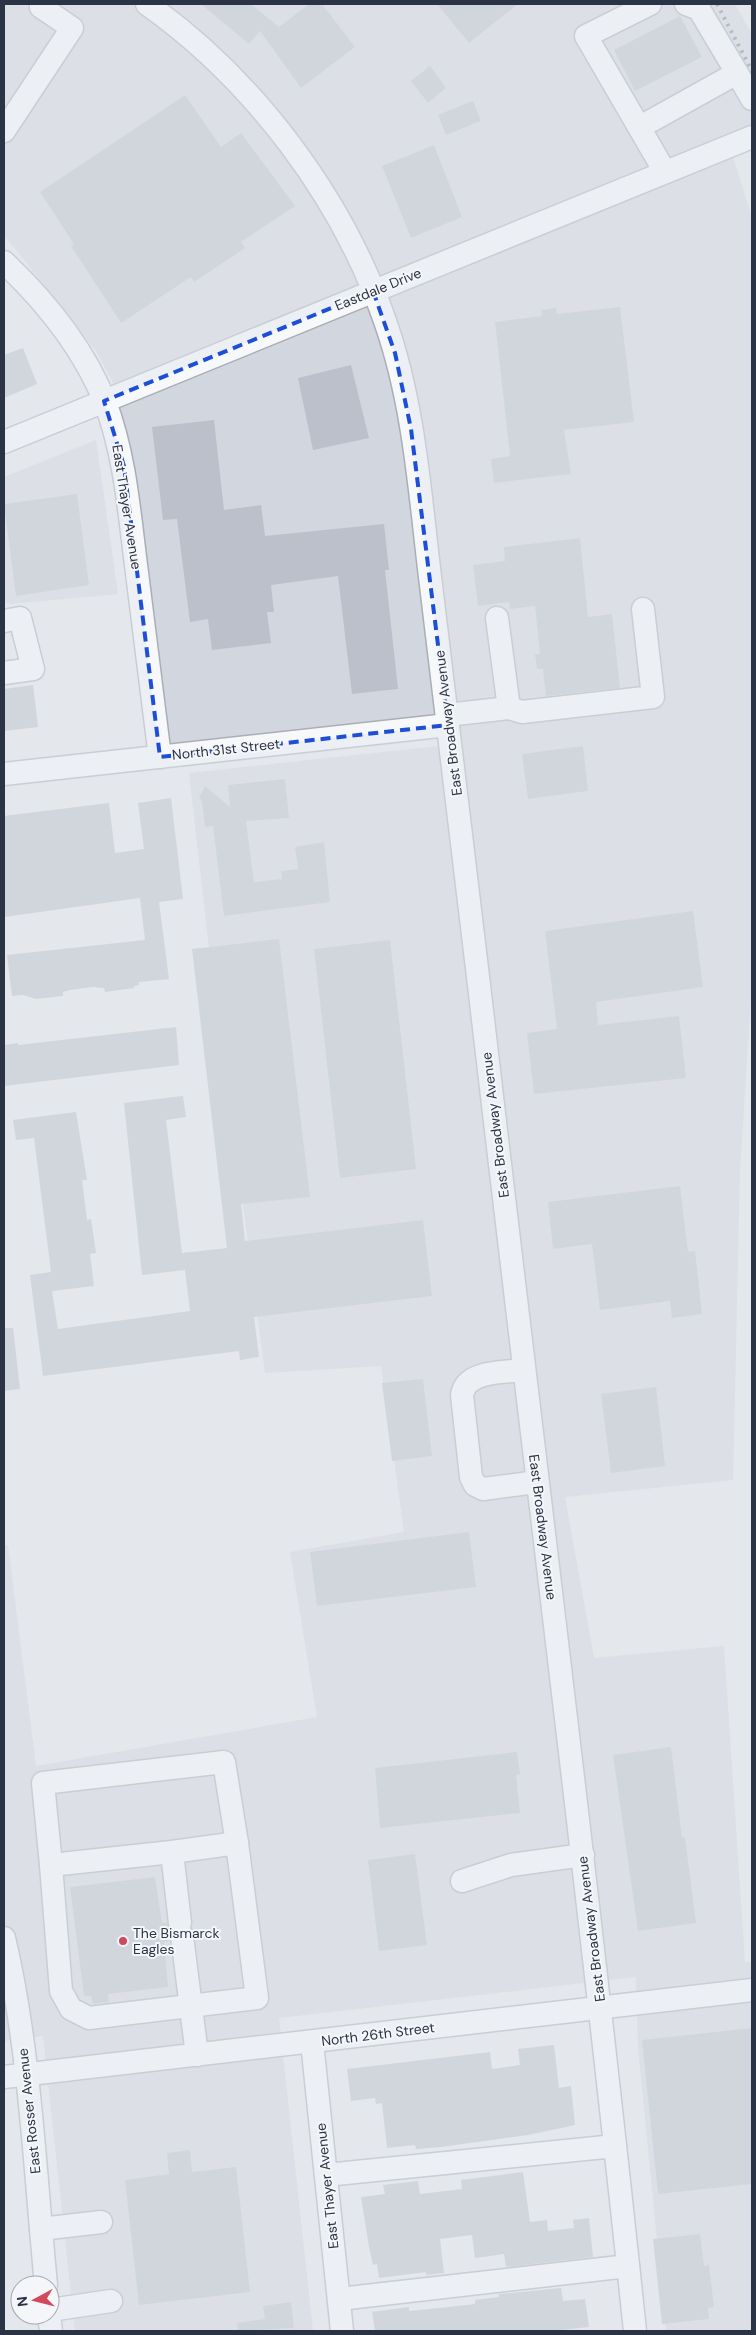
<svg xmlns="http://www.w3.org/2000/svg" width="756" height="2335" font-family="'DM Sans',sans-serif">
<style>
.built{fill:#d2d6de}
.building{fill:#bbc0ca}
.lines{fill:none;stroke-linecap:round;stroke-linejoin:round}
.minor-casing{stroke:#a9aeb7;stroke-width:25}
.minor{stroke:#f7f8fa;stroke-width:22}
.rail{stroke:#7d8696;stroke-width:4;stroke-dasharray:2.5 5;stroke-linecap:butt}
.marked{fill:none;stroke:#1d4ed8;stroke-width:4;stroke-dasharray:10 6;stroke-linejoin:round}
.poi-dot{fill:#d1495b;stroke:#f4f6f9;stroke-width:2}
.labels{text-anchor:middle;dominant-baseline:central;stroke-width:4;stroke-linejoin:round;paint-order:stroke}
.street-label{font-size:14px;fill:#2b3445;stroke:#f4f6f9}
.poi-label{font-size:14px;fill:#2b3445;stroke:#f4f6f9;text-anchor:start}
</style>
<rect width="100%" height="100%" fill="#e4e7ec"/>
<g class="built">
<path d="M 4,4 L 735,4 L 752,34 L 752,128 L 727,138 L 752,217 L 752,982 L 740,1172 L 733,1480 L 565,1497 L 594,1658 L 724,1646 L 745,1962 L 752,1962 L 752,2331 L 666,2331 L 638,2048 L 636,1977 L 279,2018 L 313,2331 L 75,2331 L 43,2036 L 4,2041 L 4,1546 L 8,1545 L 36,1766 L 317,1717 L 290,1552 L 404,1532 L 381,1366 L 265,1373 L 208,940 L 189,773 L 439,746 L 436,718 L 170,747 L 139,496 L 112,381 L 96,351 L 8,240 L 4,238 Z"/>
<path d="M 96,440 L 118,594 L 10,604 L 4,602 L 4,477 Z"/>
</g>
<g class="building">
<path d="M 201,4 L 251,4 L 279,27 L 309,4 L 322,4 L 355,47 L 301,88 L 260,31 L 249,44 Z"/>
<path d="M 437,4 L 518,4 L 469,43 Z"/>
<path d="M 680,16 L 702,57 L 635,91 L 614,50 Z"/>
<path d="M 430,66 L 446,88 L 428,103 L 411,81 Z"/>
<path d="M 185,95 L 221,147 L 241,133 L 295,206 L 241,242 L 245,248 L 194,282 L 191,277 L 121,323 L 71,246 L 74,244 L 40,192 Z"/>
<path d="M 473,101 L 481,121 L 446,135 L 438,115 Z"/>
<path d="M 434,145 L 462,217 L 411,238 L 382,166 Z"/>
<path d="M 620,307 L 634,422 L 564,430 L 571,474 L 494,483 L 491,459 L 510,456 L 495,322 L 542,316 L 541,310 L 556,308 L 557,314 Z"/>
<path d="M 23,348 L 37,384 L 4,398 L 4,355 Z"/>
<path d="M 351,365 L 369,438 L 313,450 L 298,378 Z"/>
<path d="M 214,420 L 224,510 L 261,505 L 265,536 L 384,524 L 389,570 L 385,570 L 398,689 L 352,694 L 338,576 L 271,585 L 274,612 L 267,612 L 271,643 L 212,650 L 208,619 L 190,622 L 177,519 L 163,520 L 152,427 Z"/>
<path d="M 77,494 L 89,585 L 16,596 L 4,504 Z"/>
<path d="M 580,538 L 588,617 L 612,614 L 620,688 L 546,696 L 543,669 L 537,669 L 535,654 L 540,654 L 535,606 L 510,609 L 509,602 L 478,606 L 473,565 L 505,561 L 504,547 Z"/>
<path d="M 33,685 L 38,727 L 4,731 L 4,689 Z"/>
<path d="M 583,746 L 588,791 L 528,799 L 522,754 Z"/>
<path d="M 285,779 L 289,818 L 246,821 L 254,882 L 282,879 L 281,871 L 298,869 L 295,847 L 324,842 L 330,902 L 224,916 L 213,826 L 205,827 L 202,801 L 199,798 L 205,786 L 230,807 L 228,785 Z"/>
<path d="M 171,798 L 183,899 L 159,902 L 169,979 L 139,982 L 139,985 L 134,986 L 134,988 L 105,992 L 104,988 L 93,987 L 70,990 L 63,992 L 63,996 L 36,999 L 23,995 L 12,996 L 7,955 L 145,940 L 140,898 L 4,917 L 4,816 L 109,803 L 115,853 L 144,849 L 138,803 Z"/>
<path d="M 693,911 L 703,987 L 596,1002 L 598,1025 L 679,1016 L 686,1078 L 534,1094 L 527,1033 L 557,1029 L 545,931 Z"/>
<path d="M 279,939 L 310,1197 L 241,1204 L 245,1241 L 423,1220 L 432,1296 L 254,1317 L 259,1357 L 240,1360 L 239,1351 L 43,1376 L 30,1275 L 51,1272 L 34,1138 L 16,1140 L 13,1120 L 76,1112 L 87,1180 L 82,1180 L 87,1220 L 91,1219 L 96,1253 L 90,1254 L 94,1286 L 52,1291 L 58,1329 L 190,1311 L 185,1270 L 142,1275 L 124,1103 L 183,1096 L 186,1117 L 166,1120 L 182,1253 L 227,1248 L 192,949 Z"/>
<path d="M 390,940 L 416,1169 L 340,1178 L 314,949 Z"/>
<path d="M 176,1027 L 179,1065 L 4,1086 L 4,1045 L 18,1043 L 18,1045 Z"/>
<path d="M 680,1186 L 688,1252 L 695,1251 L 702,1314 L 672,1318 L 670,1301 L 600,1310 L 592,1244 L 553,1249 L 548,1202 Z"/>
<path d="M 4,1328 L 13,1328 L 20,1389 L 4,1391 Z"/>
<path d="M 423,1379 L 432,1456 L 392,1461 L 382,1383 Z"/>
<path d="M 656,1387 L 665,1466 L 611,1473 L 601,1394 Z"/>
<path d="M 469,1532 L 476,1587 L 317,1606 L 310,1552 Z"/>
<path d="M 671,1747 L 682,1838 L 685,1837 L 696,1923 L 638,1931 L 613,1755 Z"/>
<path d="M 517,1752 L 520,1774 L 516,1775 L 520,1813 L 380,1828 L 375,1768 Z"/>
<path d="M 415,1854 L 427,1945 L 379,1951 L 368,1860 Z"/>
<path d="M 155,1877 L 162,1923 L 167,1922 L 170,1931 L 169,1941 L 164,1942 L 168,1987 L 108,1994 L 109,2002 L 93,2004 L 91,1996 L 84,1996 L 70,1887 Z"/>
<path d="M 752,2028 L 752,2184 L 658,2194 L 642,2040 Z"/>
<path d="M 554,2045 L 559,2088 L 571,2086 L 575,2125 L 528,2135 L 441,2147 L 416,2149 L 415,2145 L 387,2148 L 382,2103 L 376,2104 L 375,2098 L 351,2101 L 347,2069 L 490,2052 L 492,2069 L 520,2065 L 518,2049 Z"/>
<path d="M 190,2150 L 192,2172 L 236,2167 L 250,2292 L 139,2305 L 125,2180 L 169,2174 L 167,2153 Z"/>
<path d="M 523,2172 L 530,2222 L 547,2220 L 548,2231 L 574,2228 L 573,2220 L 589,2218 L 593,2257 L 506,2267 L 504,2254 L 475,2258 L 472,2235 L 440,2239 L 444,2273 L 426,2275 L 426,2272 L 379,2278 L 377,2264 L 373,2265 L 369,2247 L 361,2197 L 385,2194 L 383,2185 L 418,2181 L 420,2194 L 462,2189 L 461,2180 Z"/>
<path d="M 700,2234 L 704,2266 L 709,2265 L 714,2307 L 708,2308 L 709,2319 L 662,2324 L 653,2239 Z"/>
<path d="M 561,2288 L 563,2301 L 585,2299 L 589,2327 L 552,2331 L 375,2331 L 372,2312 L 409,2307 L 409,2311 L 439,2308 L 475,2304 L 475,2300 L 499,2297 L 499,2294 Z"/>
<path d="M 291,2302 L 294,2328 L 238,2331 L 237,2323 L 265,2319 L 263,2306 Z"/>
</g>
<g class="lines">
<defs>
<g id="minor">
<path d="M 147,4 C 254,80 342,197 385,321 C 415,406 420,497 431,585 C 447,719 463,852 479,985 C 531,1434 588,1882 635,2331"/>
<path d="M 650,4 L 586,36 L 665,172"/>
<path d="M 737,73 L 752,99"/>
<path d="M 640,127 L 737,73 L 699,9 L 686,4"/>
<path d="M 4,131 L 72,28 L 41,7"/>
<path d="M 4,262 C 45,301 84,349 105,402 C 125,455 129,510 136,565 C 144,629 152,693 160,757"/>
<path d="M 4,442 L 752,137"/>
<path d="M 497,618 L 509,708 L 522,712 L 653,697 L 643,609"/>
<path d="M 4,621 L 20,618 L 33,669 L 4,673"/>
<path d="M 447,715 L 509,708"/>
<path d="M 4,774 L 448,725"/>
<path d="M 523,1370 C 503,1373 466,1370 462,1395 L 471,1477 L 475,1485 L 483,1489 L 537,1482"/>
<path d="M 172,1852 L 237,1843 L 257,1998 L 89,2018 L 71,2009 L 61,1991 L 51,1865 L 172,1852 L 180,1923"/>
<path d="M 51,1865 L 43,1783 L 224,1762 L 237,1843"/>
<path d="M 462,1881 L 511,1865 L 583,1855"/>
<path d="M 182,1936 L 197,2055"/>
<path d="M 4,1938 C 30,2048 35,2172 46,2285"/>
<path d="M 312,2042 L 342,2331"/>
<path d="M 4,2077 L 752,1990"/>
<path d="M 326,2175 L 615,2146"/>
<path d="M 41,2229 L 101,2222"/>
<path d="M 339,2299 L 628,2266"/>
<path d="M 50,2310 L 111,2301"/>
<path d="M 49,2315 L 51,2331"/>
</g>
</defs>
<use href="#minor" class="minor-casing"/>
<use href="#minor" class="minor"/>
<path class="rail" d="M 717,4 L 752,71"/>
</g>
<path d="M0 0H756V2335H0ZM 373,291 L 395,353 L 411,429 L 448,725 L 160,757 L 124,466 L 104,401 Z" fill="#e4e7ec" fill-opacity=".55" fill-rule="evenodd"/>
<path class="marked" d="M 373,291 L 395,353 L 411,429 L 448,725 L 160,757 L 124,466 L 104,401 Z"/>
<circle class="poi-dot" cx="123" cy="1941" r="5"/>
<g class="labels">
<g class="street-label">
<text transform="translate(378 289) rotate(-22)">Eastdale Drive</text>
<text transform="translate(127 507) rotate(81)">East Thayer Avenue</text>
<text transform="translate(448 723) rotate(-97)">East Broadway Avenue</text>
<text transform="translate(226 749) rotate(-6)">North 31st Street</text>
<text transform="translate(495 1125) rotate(-97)">East Broadway Avenue</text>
<text transform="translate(543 1527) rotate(83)">East Broadway Avenue</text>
<text transform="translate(591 1929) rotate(-97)">East Broadway Avenue</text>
<text transform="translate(378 2034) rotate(-7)">North 26th Street</text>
<text transform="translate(29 2111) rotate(-96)">East Rosser Avenue</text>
<text transform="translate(327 2186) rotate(-96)">East Thayer Avenue</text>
</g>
<g class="poi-label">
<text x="133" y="1933">The Bismarck<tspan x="133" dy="16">Eagles</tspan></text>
</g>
</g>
<rect width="756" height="2335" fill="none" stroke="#2b3445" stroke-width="10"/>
<g transform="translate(35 2300) rotate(263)"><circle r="24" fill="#f4f6f9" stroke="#a4a8b1"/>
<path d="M0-4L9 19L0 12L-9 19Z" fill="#d1495b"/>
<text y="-8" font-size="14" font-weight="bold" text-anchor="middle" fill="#2b3445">N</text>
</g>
</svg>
